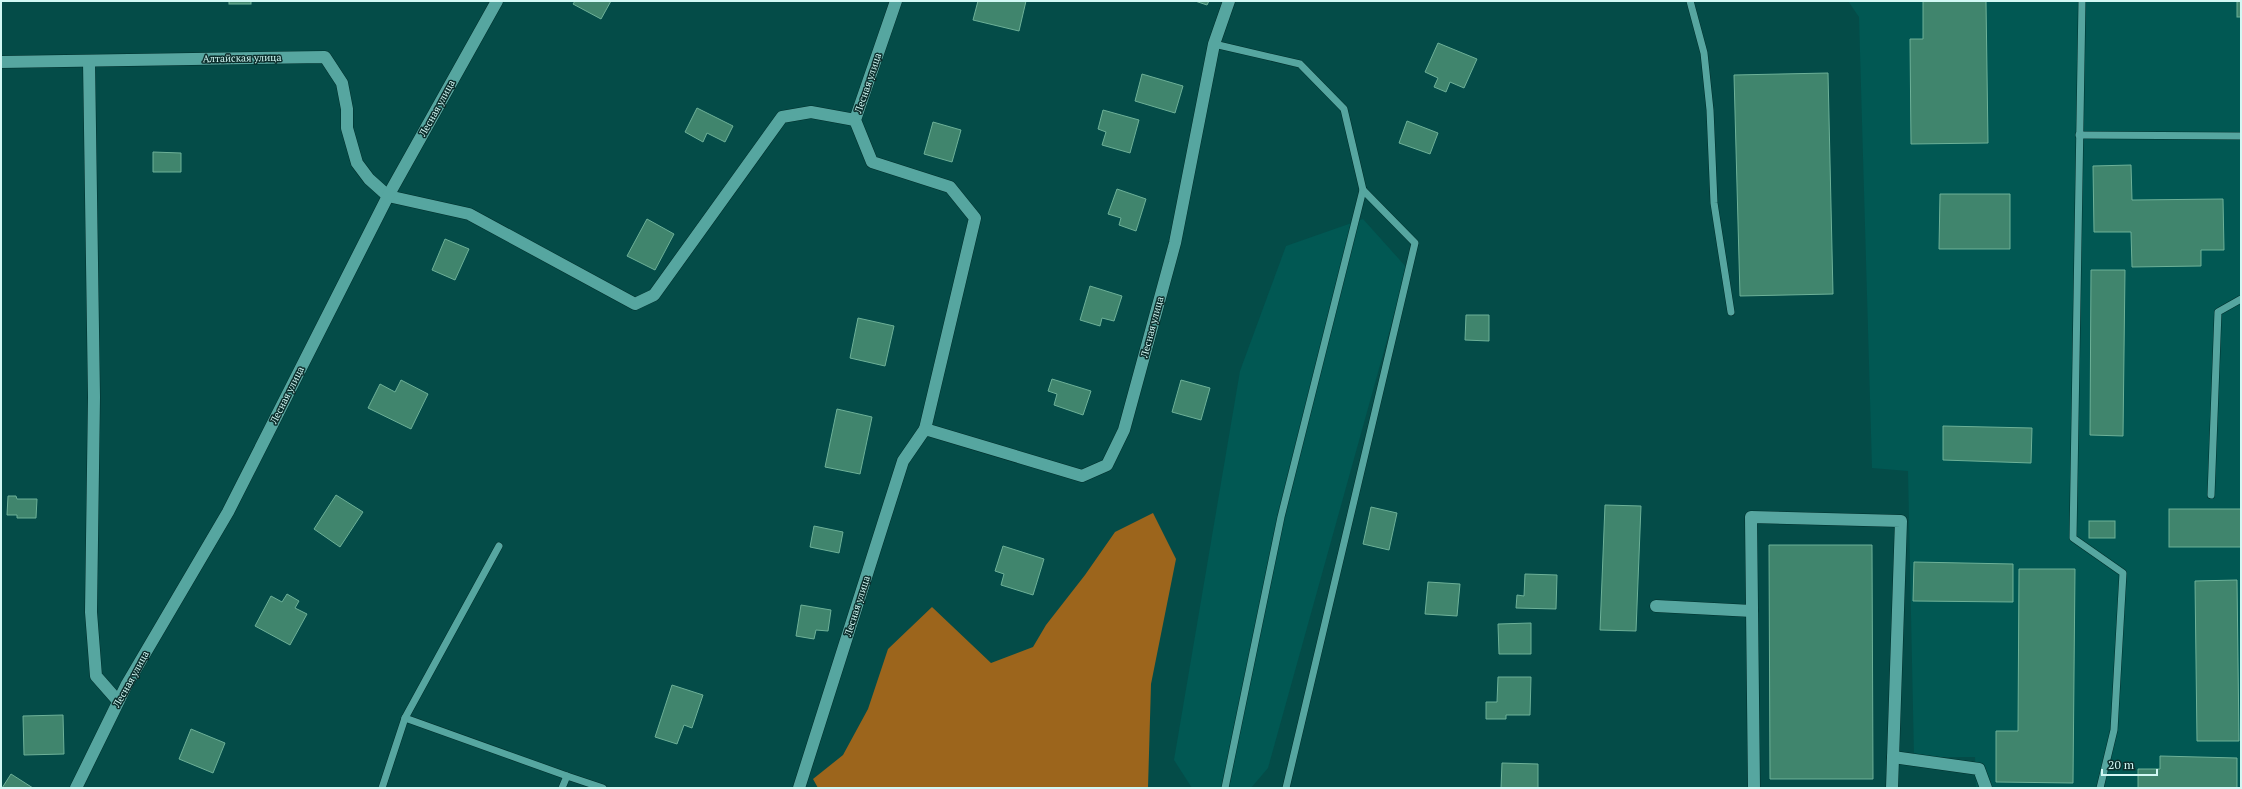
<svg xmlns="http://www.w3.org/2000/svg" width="2242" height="789" font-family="'PT Serif',serif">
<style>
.built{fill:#015853}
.forest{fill:#9c651c}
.building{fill:#40856d;stroke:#6db198}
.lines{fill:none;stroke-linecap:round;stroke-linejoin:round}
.lane-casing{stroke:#002f2c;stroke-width:8}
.street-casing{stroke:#002f2c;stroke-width:13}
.lane{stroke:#56a6a0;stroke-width:7}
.street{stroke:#56a6a0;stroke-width:12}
.labels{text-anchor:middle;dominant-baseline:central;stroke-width:3;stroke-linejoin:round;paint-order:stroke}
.street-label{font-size:10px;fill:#d2f8f4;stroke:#0b2e2c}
</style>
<rect width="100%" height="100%" fill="#044c48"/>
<g class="built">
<path d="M 1848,1 L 2241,1 L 2241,788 L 1976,788 L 1975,757 L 1914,757 L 1908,471 L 1872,468 L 1859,17 Z"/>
<path d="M 1363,219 L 1407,268 L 1268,768 L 1251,788 L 1192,788 L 1174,760 L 1240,371 L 1286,246 Z"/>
</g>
<path class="forest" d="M 1153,513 L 1176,559 L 1151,684 L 1148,788 L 818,788 L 813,779 L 843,755 L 868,709 L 888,649 L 932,607 L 991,663 L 1033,647 L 1046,625 L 1085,575 L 1115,532 Z"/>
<g class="building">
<rect x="229" y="1" width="22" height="3"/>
<path d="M 575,1 L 611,1 L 601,19 L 573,4 Z"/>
<path d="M 978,1 L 1026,1 L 1019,31 L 973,20 Z"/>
<path d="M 1195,1 L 1209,1 L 1207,5 Z"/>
<path d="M 1923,1 L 1986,1 L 1988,143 L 1911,144 L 1910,39 L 1923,39 Z"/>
<rect x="2237" y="1" width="4" height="16"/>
<path d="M 1438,43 L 1477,59 L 1464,88 L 1450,82 L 1446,92 L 1434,87 L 1438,78 L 1425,72 Z"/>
<path d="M 1828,73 L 1833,294 L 1740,296 L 1734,75 Z"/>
<path d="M 1142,74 L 1183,86 L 1175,113 L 1135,101 Z"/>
<path d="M 697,108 L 733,126 L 725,142 L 707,133 L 703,142 L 685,132 Z"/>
<path d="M 1103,110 L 1139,120 L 1130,153 L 1102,145 L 1106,132 L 1098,129 Z"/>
<path d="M 1407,121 L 1438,133 L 1430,154 L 1399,143 Z"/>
<path d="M 933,122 L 961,130 L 952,162 L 924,154 Z"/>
<path d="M 153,152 L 181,153 L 181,172 L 153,172 Z"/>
<path d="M 2131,165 L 2132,200 L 2223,199 L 2224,250 L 2201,250 L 2201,266 L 2132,267 L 2131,232 L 2094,232 L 2093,166 Z"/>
<path d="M 1117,189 L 1146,199 L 1136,231 L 1119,225 L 1121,218 L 1108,214 Z"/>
<path d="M 1940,194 L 2010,194 L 2010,249 L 1939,249 Z"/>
<path d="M 647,219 L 674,234 L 655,270 L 627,256 Z"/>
<path d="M 445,239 L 469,249 L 455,280 L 432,270 Z"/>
<path d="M 2091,270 L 2125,270 L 2123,436 L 2090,435 Z"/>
<path d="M 1090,286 L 1122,296 L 1114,321 L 1102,318 L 1100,326 L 1080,320 Z"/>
<path d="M 1466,315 L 1489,315 L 1489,341 L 1465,340 Z"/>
<path d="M 858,318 L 894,326 L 885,366 L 850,358 Z"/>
<path d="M 1052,379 L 1091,391 L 1083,415 L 1054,405 L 1057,394 L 1048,391 Z"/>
<path d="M 401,380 L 428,394 L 411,429 L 368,408 L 380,384 L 395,392 Z"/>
<path d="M 1181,380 L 1210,388 L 1201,420 L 1172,412 Z"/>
<path d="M 837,409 L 872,417 L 860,474 L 825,467 Z"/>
<path d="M 1943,426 L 2032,428 L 2031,463 L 1943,460 Z"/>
<path d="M 336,495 L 363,512 L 340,547 L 314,529 Z"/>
<path d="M 8,496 L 16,496 L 17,499 L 37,499 L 36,518 L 17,518 L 17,515 L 7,515 Z"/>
<path d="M 1605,505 L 1641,506 L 1636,631 L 1600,630 Z"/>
<path d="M 1371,507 L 1397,513 L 1389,550 L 1363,544 Z"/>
<rect x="2169" y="509" width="72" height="38"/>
<rect x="2089" y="521" width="26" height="17"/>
<path d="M 814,526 L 843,532 L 839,553 L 810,547 Z"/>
<path d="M 1769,545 L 1872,545 L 1873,779 L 1770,779 Z"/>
<path d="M 1003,546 L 1044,559 L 1033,595 L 1001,585 L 1004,574 L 995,571 Z"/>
<path d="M 1914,562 L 2013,564 L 2013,602 L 1913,601 Z"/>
<path d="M 2019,569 L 2075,569 L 2073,783 L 1996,782 L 1996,731 L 2018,731 Z"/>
<path d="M 1525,574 L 1557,575 L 1556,609 L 1516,608 L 1517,595 L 1524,596 Z"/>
<path d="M 2237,580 L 2239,741 L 2197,741 L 2195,581 Z"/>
<path d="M 1428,582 L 1460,584 L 1457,616 L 1425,614 Z"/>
<path d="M 287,594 L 299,601 L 295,608 L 307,614 L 290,645 L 255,626 L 271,596 L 282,602 Z"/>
<path d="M 801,605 L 831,610 L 828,631 L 816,630 L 814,639 L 796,636 Z"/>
<path d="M 1531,623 L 1531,654 L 1499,654 L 1498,624 Z"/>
<path d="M 1498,677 L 1531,677 L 1530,715 L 1506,715 L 1506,719 L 1486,719 L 1486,702 L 1497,702 Z"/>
<path d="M 672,685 L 703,695 L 692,728 L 684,725 L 677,744 L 655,737 Z"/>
<path d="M 63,715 L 64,754 L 24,755 L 23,716 Z"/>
<path d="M 191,729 L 225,743 L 213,773 L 179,759 Z"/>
<path d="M 2160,756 L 2237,758 L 2237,788 L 2138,788 L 2138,769 L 2160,769 Z"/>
<path d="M 1502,763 L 1538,764 L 1538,788 L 1501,788 Z"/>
<path d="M 11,774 L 33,788 L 2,788 Z"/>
</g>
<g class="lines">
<defs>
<g id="lane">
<path d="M 1690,1 L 1704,53 L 1710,110 L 1714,203 L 1731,312"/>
<path d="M 2082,1 L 2073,538 L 2123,573 L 2114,730 L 2100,788"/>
<path d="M 1214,44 L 1300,64 L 1344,109 L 1363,190 L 1415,243 L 1286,788"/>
<path d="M 2079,135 L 2241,136"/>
<path d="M 2211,495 L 2218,312 L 2241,299"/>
<path d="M 405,718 L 567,776"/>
<path d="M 382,788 L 405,718 L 499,546"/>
<path d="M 562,788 L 567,776 L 603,788"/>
<path d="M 1225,788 L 1281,517 L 1363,190"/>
</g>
<g id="street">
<path d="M 896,1 L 855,120 L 872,162 L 950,187 L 975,218 L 925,429"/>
<path d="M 89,61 L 94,397 L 91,612 L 96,676 L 118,701"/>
<path d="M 1,62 L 325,57 L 342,83 L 347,109 L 347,128 L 357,163 L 369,179 L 388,196 L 469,214 L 635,304 L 654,295 L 782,117 L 811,112 L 855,120"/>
<path d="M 1656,606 L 1752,611"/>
<path d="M 1893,757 L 1979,769 L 1986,788"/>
<path d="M 76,788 L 127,684 L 228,512 L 388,196 L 497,1"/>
<path d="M 799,788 L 903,461 L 925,429 L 1082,476 L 1107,465 L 1124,430 L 1175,243 L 1214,44 L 1229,1"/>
<path d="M 1754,788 L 1751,517 L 1901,521 L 1892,788"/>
</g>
</defs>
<use href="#lane" class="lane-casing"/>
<use href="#street" class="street-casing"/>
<use href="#lane" class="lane"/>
<use href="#street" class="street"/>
</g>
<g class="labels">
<g class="street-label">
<text transform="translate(242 58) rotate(-1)">Алтайская улица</text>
<text transform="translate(868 83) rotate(-71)">Лесная улица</text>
<text transform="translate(437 108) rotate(-61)">Лесная улица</text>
<text transform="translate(1152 327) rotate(-75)">Лесная улица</text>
<text transform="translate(287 395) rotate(-63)">Лесная улица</text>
<text transform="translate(857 606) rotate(-72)">Лесная улица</text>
<text transform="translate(131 679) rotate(-61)">Лесная улица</text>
</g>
</g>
<rect width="2242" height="789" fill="none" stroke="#d2f8f4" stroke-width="4"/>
<path d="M2102 769v6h55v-6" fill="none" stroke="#d2f8f4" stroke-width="2"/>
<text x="2108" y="769" font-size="12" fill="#d2f8f4" stroke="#0b2e2c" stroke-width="3" paint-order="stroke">20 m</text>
</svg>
